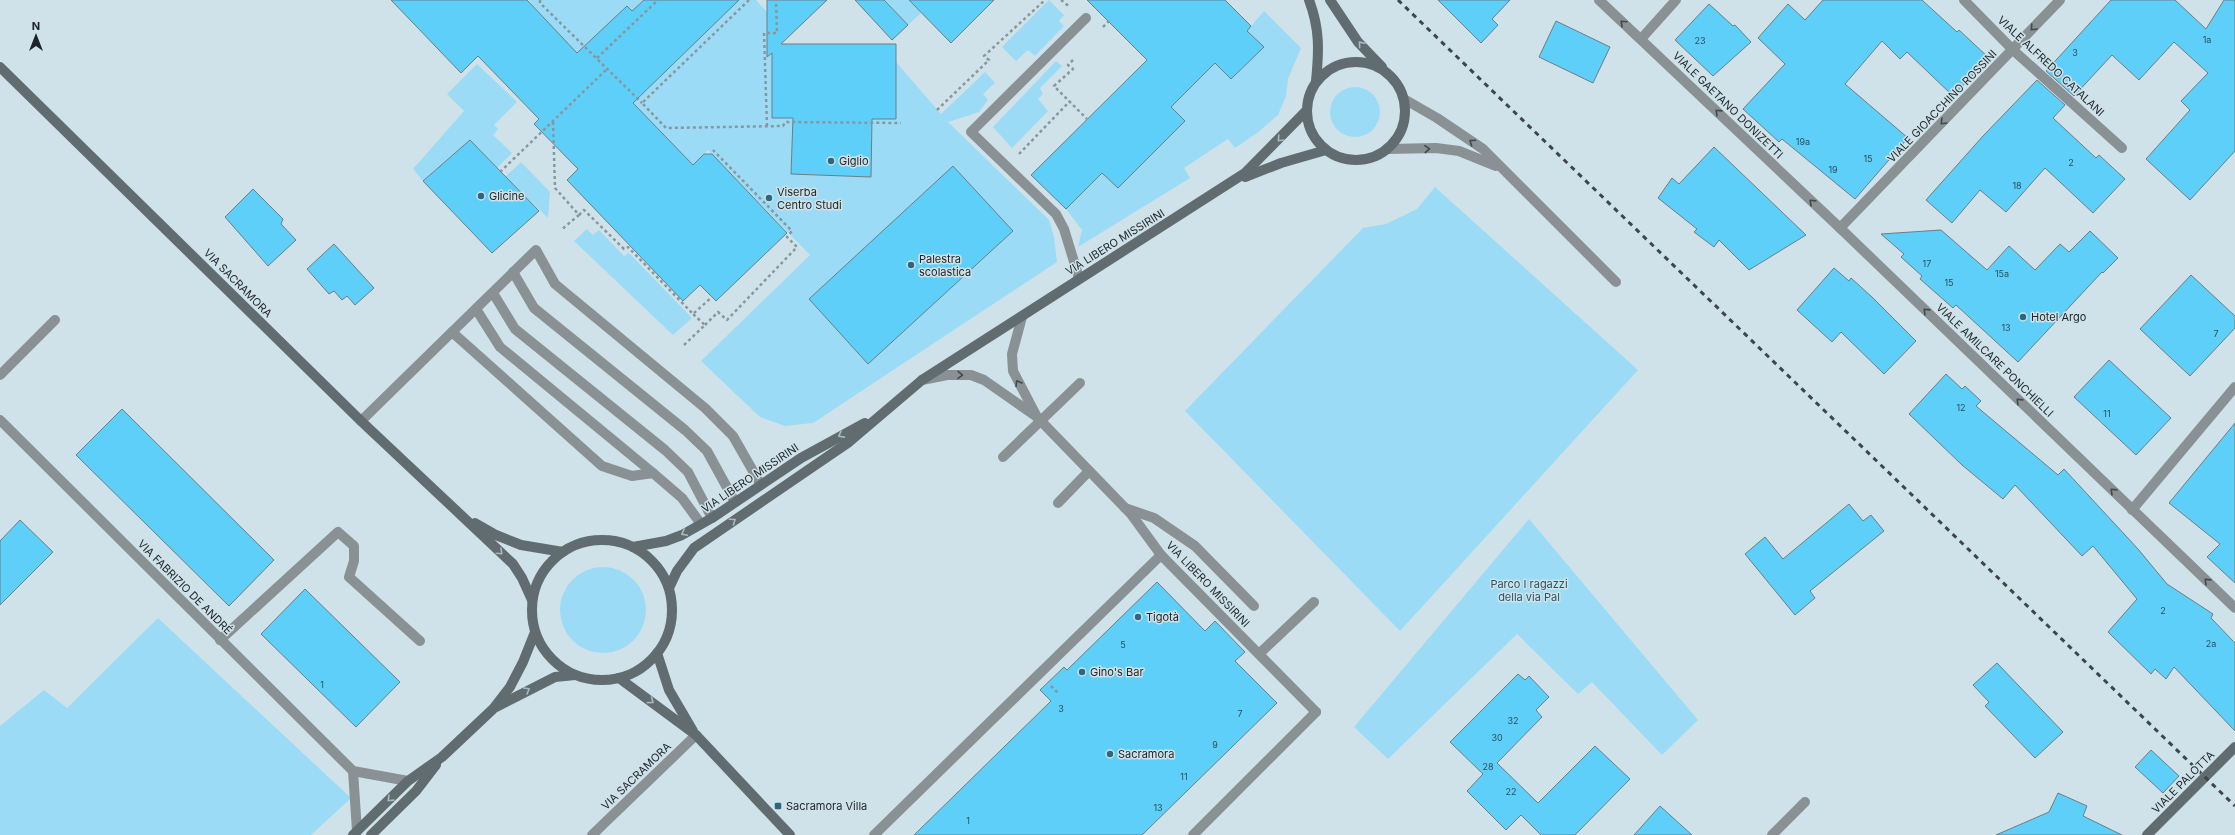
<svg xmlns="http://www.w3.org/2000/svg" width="2235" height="835" font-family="Inter,sans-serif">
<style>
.green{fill:#9cdbf5}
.building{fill:#5ecff8;stroke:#6d7e85}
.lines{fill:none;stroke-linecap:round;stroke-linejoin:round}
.path{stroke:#89979d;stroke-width:2.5;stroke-dasharray:3 3;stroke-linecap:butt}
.lane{stroke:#899194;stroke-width:10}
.street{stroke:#899194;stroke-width:10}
.secondary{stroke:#616c71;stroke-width:10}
.rail{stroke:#3d464a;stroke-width:3;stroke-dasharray:5 5;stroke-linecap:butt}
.oneway{stroke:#434a4d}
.oneway2{stroke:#a8b9bf}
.poi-dot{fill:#2b687f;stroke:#cfe2e9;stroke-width:1.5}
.labels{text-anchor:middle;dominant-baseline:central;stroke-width:3;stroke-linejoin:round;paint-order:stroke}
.number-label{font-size:9px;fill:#2d4f5b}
.street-label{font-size:11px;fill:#1d2427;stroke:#cfe2e9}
.poi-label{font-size:11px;fill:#1d2427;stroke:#cfe2e9;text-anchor:start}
.park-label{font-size:11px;fill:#275667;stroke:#cfe2e9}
</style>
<rect width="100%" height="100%" fill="#cfe2e9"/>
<g class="green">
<path d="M 529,0 L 644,0 L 576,65 Z"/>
<path d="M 739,0 L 756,0 L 767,12 L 767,44 L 772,45 L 772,118 L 896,119 L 896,62 L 941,114 L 985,72 L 995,83 L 983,94 L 988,100 L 979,112 L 948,122 L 1049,220 L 1054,237 L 1057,262 L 813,423 L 785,426 L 760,417 L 701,361 L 810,255 L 708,150 L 693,165 L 639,109 L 625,110 L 679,59 L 668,47 Z"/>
<path d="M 884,0 L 935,0 L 908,25 Z"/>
<path d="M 1049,0 L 1064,15 L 1059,21 L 1064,26 L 1035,56 L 1028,50 L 1016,61 L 1002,47 Z"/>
<path d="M 1264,11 L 1301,48 L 1288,79 L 1286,96 L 1278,115 L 1257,133 L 1235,148 L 1228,139 L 1184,168 L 1190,178 L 1078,247 L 1082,230 L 1066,209 L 1102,173 L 1118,188 L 1185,121 L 1171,107 L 1215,63 L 1231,79 L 1263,47 L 1247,31 Z"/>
<path d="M 1056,61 L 1062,66 L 1040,88 L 1043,94 L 1038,99 L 1048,111 L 1012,148 L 993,127 Z"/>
<path d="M 477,64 L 517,102 L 494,125 L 498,129 L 493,135 L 512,153 L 497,168 L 470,140 L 423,181 L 413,169 L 464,111 L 447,94 Z"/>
<circle cx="1355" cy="112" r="25"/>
<path d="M 521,162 L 550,192 L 548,218 L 505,177 Z"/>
<path d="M 1435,187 L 1638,370 L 1400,631 L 1185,411 L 1363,228 L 1386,224 L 1417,209 Z"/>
<path d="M 587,229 L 593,235 L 599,230 L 624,256 L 629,253 L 692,318 L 673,335 L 574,241 Z"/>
<path d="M 1529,519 L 1698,720 L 1662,755 L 1592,682 L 1578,694 L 1517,634 L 1388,759 L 1354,727 Z"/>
<circle cx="603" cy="610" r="43"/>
<path d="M 158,618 L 351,798 L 311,835 L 0,835 L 0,726 L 44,690 L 67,708 Z"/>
</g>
<g class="building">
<path d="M 391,0 L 527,0 L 577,53 L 627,6 L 632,11 L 644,0 L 739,0 L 633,103 L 693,165 L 704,154 L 712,154 L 787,233 L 716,301 L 700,285 L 683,301 L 567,180 L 578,169 L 534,124 L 539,119 L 478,56 L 461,73 Z"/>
<path d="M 767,0 L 827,0 L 781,44 L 896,44 L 896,119 L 872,119 L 871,177 L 791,174 L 793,118 L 772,118 L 772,53 L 767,57 Z"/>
<path d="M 855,0 L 884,0 L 908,25 L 892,40 Z"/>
<path d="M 909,0 L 994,0 L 951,43 Z"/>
<path d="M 1087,0 L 1225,0 L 1251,26 L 1247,31 L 1264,47 L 1231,79 L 1215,63 L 1171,107 L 1185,121 L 1118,188 L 1102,173 L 1066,209 L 1031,175 L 1147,60 Z"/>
<path d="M 1438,0 L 1510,0 L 1492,19 L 1498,25 L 1481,43 Z"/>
<path d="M 1823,0 L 1922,0 L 1957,32 L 1959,30 L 1989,58 L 1953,96 L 1907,52 L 1900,59 L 1882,41 L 1845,84 L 1908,138 L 1855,199 L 1782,139 L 1779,142 L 1743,109 L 1785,64 L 1758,38 L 1788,4 L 1805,20 Z"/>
<path d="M 2111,0 L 2175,0 L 2206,29 L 2224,0 L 2235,0 L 2235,151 L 2190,200 L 2146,159 L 2190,110 L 2181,101 L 2208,73 L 2174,42 L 2139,80 L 2112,55 L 2074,96 L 2046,71 Z"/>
<path d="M 1709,4 L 1733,26 L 1735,25 L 1751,42 L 1713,76 L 1675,40 Z"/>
<path d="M 1556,21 L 1610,47 L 1593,83 L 1539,57 Z"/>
<path d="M 2037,80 L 2065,105 L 2053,118 L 2096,158 L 2099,155 L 2125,179 L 2093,213 L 2045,168 L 2006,212 L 1980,190 L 1952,223 L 1926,200 L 1983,136 Z"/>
<path d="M 470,140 L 539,211 L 492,253 L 423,181 Z"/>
<path d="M 1714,147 L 1806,235 L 1749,270 L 1719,240 L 1714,247 L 1694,232 L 1697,229 L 1658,198 L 1672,178 L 1679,184 Z"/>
<path d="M 953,166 L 1013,231 L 868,364 L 809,299 Z"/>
<path d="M 253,189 L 283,219 L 281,224 L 296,240 L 268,266 L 225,217 Z"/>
<path d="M 1941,230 L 1987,270 L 2009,246 L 2035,270 L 2060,244 L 2069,252 L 2090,231 L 2118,258 L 2103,273 L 2102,272 L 2018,362 L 1956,305 L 1953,308 L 1920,279 L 1922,276 L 1901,257 L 1904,254 L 1881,234 Z"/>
<path d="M 334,244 L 374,288 L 355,305 L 347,296 L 342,300 L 334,291 L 329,294 L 307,269 Z"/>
<path d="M 1834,268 L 1849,281 L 1851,278 L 1872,297 L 1916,341 L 1884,374 L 1841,332 L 1832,342 L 1797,310 Z"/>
<path d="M 2191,275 L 2235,316 L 2235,328 L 2190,376 L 2140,329 Z"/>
<path d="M 2109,360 L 2171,418 L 2136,455 L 2074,397 Z"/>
<path d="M 1946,374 L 1962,389 L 1965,386 L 1981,401 L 1976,406 L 2058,475 L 2064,469 L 2138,549 L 2167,584 L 2213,614 L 2211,618 L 2235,643 L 2235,731 L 2174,667 L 2166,679 L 2155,669 L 2151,674 L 2108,632 L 2137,599 L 2093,546 L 2082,556 L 2015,485 L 2003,499 L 1962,465 L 1909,414 Z"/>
<path d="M 122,409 L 274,560 L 229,606 L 76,455 Z"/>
<path d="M 2235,423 L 2235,583 L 2207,557 L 2220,544 L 2169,503 Z"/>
<path d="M 1849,504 L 1863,521 L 1871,515 L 1884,531 L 1810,591 L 1815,598 L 1795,615 L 1745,554 L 1765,537 L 1783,559 Z"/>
<path d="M 20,520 L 53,552 L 0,605 L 0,541 Z"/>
<path d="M 1157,582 L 1205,631 L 1215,621 L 1245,652 L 1235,661 L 1277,703 L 1142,835 L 914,835 L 1051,701 L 1040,690 L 1064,667 L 1067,670 Z"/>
<path d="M 305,589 L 400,682 L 356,727 L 261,634 Z"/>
<path d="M 1997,663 L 2063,732 L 2035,758 L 1985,706 L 1989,702 L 1973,685 Z"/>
<path d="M 1518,674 L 1525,680 L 1529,676 L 1549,697 L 1536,710 L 1542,717 L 1497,763 L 1538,803 L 1595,746 L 1630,779 L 1575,835 L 1541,835 L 1521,815 L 1506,830 L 1467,791 L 1483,774 L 1450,742 Z"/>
<path d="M 2151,750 L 2179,776 L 2163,793 L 2135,767 Z"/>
<path d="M 2058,793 L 2087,806 L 2083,816 L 2122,835 L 1996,835 L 2049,812 Z"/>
<path d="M 1660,806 L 1692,835 L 1634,835 Z"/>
</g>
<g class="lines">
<g class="path">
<path d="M 540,0 L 540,3 L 642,103"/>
<path d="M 749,0 L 642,103 L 666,128 L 783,126 L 785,122 L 901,123"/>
<path d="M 1061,0 L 1070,7"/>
<path d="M 1103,27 L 1109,21"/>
<path d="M 597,58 L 658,0"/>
<path d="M 1073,60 L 1068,65 L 1073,69 L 1054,86 L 1087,119"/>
<path d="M 937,110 L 989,60 L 984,56 L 1045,0"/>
<path d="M 553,122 L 555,188 L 579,215 L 561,230"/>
<path d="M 767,126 L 764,33 L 777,33 L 776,0"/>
<path d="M 1019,154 L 1070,101"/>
<path d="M 500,172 L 607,69"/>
<path d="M 579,215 L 584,210 L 624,249 L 628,247 L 693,314 L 712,297"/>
<path d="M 705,325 L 718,312 L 727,320 L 797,247 L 787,237 L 792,231 L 713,150"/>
<path d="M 684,345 L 705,325 L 693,314"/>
<path d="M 1051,686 L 1059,694"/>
</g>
<g class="lane">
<path d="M 1404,99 L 1437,118 L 1483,149 L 1616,282"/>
<path d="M 1388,149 L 1436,148 L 1459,151 L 1496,166"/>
<path d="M 513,272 L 534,308 L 685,430 L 707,451 L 735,502"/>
<path d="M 1079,278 L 1064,229 L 1056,214 L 971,132 L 1086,18"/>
<path d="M 493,293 L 515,329 L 665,450 L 688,472 L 712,518"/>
<path d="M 476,309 L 500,347 L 653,473"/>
<path d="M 452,332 L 536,250 L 555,284 L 705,408 L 733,436 L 761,485"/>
<path d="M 361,421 L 452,332 L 602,466 L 632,476 L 653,473 L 682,498 L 701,524"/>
<path d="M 1003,457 L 1080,383"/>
<path d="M 1058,503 L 1089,471"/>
<path d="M 1125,508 L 1154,518 L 1195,546 L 1254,606"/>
<path d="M 220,640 L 338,532 L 354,546 L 354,561 L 349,577 L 420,641"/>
<path d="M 1259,654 L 1314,602"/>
<path d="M 874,835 L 1161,555"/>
<path d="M 1193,835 L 1316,712"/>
</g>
<g class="street">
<path d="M 1599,0 L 1840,228 L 2235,608"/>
<path d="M 1964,0 L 2013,50 L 2122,148"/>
<path d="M 1641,39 L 1676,0"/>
<path d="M 1840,228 L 2060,0"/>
<path d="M 1022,317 L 1012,354 L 1013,371 L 1037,417"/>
<path d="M 0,375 L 55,320"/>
<path d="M 922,380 L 947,375 L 971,375 L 984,380 L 1037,417 L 1131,514 L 1161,555 L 1316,712"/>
<path d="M 0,420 L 353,771 L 408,781"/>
<path d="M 2132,510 L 2235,387"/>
<path d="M 353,771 L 357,831"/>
<path d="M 592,835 L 696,735"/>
<path d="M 1772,835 L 1805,802"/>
</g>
<g class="secondary">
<path d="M 1309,0 C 1320,29 1319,51 1316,81"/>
<path d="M 1330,0 L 1358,42 L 1382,67"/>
<circle cx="1356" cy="111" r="49"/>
<path d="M 0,67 L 361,421 L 513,564 L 522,578 L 532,600"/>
<path d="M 1245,177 L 1281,163 L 1326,150"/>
<path d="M 475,523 L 496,535 L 521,545 L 563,552"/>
<circle cx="602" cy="610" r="70"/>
<path d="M 633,547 L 666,541 L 682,535 L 712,518 L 801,458 L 865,423"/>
<path d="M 669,588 L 677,571 L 694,548 L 849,442 L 922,380 L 1245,173 L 1306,111"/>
<path d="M 657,653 L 669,690 L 693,731"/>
<path d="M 619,678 L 696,735 L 790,835"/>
<path d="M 496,707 L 555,677 L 575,675"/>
<path d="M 353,835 L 408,781 L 442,757 L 493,709 L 510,687 L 523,662 L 535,632"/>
<path d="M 371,835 L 416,791 L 436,765"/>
<path d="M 2147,835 L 2235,747"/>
</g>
<path class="rail" d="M 1398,0 L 2235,806"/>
</g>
<defs><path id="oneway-chevron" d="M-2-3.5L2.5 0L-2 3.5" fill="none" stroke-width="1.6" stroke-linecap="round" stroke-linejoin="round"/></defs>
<g class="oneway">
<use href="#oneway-chevron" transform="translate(1623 23) rotate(-137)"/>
<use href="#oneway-chevron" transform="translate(2033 28) rotate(133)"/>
<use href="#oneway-chevron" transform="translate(1718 112) rotate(-136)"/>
<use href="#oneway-chevron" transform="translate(1943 122) rotate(134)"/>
<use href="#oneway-chevron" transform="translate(1472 142) rotate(-146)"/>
<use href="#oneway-chevron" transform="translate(1427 149) rotate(-3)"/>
<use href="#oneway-chevron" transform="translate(1812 202) rotate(-136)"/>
<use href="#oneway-chevron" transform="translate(1926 311) rotate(-136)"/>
<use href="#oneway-chevron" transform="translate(960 375) rotate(1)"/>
<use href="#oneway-chevron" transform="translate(1018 383) rotate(-121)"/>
<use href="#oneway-chevron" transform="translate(2019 401) rotate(-136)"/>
<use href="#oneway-chevron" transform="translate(2113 491) rotate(-136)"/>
<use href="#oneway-chevron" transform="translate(2207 581) rotate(-136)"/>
</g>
<g class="oneway2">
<use href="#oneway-chevron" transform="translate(1361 44) rotate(-131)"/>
<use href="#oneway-chevron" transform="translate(1280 139) rotate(134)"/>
<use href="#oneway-chevron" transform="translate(841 435) rotate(152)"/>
<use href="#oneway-chevron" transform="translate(733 521) rotate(-35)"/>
<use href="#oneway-chevron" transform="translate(684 533) rotate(154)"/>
<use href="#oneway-chevron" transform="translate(500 552) rotate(43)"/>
<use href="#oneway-chevron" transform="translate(527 690) rotate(-30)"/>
<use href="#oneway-chevron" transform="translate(651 701) rotate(37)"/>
<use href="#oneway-chevron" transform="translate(390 799) rotate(136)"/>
</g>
<g class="poi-dot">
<circle cx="831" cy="161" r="4"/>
<circle cx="481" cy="196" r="4"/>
<circle cx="769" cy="198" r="4"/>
<circle cx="911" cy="265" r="4"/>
<circle cx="2023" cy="317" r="4"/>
<circle cx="1138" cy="617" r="4"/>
<circle cx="1082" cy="672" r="4"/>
<circle cx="1110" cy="754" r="4"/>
<rect x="774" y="802" width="8" height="8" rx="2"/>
</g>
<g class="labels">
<g class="number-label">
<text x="2207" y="39">1a</text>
<text x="1700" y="40">23</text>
<text x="2075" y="52">3</text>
<text x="1803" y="141">19a</text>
<text x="1868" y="158">15</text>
<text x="2071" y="162">2</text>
<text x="1833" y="169">19</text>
<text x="2017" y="185">18</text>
<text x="1927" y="263">17</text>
<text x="2002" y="273">15a</text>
<text x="1949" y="282">15</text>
<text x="2006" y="327">13</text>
<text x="2216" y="333">7</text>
<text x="1961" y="407">12</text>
<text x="2107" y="413">11</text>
<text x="2163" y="610">2</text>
<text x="2211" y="643">2a</text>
<text x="1123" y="644">5</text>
<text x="322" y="684">1</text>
<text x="1061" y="708">3</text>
<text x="1240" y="713">7</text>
<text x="1513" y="720">32</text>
<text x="1497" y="737">30</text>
<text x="1215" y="744">9</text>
<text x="1488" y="766">28</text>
<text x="1184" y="776">11</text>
<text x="1511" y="791">22</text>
<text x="1158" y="807">13</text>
<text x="968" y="820">1</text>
</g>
<g class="street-label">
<text transform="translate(2051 66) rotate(43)">VIALE ALFREDO CATALANI</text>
<text transform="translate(1728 105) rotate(44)">VIALE GAETANO DONIZETTI</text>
<text transform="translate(1942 106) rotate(-46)">VIALE GIOACCHINO ROSSINI</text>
<text transform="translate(1115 242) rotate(-32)">VIA LIBERO MISSIRINI</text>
<text transform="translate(238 283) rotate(45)">VIA SACRAMORA</text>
<text transform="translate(1995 360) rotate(44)">VIALE AMILCARE PONCHIELLI</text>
<text transform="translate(750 478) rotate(-34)">VIA LIBERO MISSIRINI</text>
<text transform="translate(1208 584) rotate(46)">VIA LIBERO MISSIRINI</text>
<text transform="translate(185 587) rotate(45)">VIA FABRIZIO DE ANDRÉ</text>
<text transform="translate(636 776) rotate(-44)">VIA SACRAMORA</text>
<text transform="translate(2183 782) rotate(-45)">VIALE PALOTTA</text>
</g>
<g class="poi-label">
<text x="839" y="161">Giglio</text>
<text x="777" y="192">Viserba<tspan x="777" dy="13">Centro Studi</tspan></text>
<text x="489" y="196">Glicine</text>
<text x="919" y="259">Palestra<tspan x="919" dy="13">scolastica</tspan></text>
<text x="2031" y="317">Hotel Argo</text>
<text x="1146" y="617">Tigotà</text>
<text x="1090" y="672">Gino's Bar</text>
<text x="1118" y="754">Sacramora</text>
<text x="786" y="806">Sacramora Villa</text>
</g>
<g class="park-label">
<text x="1529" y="584">Parco I ragazzi<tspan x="1529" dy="13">della via Pal</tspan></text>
</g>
</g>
<g transform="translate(36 36)" stroke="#cfe2e9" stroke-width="3" paint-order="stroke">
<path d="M0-3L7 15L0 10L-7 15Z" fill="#1d2427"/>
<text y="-6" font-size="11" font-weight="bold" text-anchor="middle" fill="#1d2427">N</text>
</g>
</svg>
